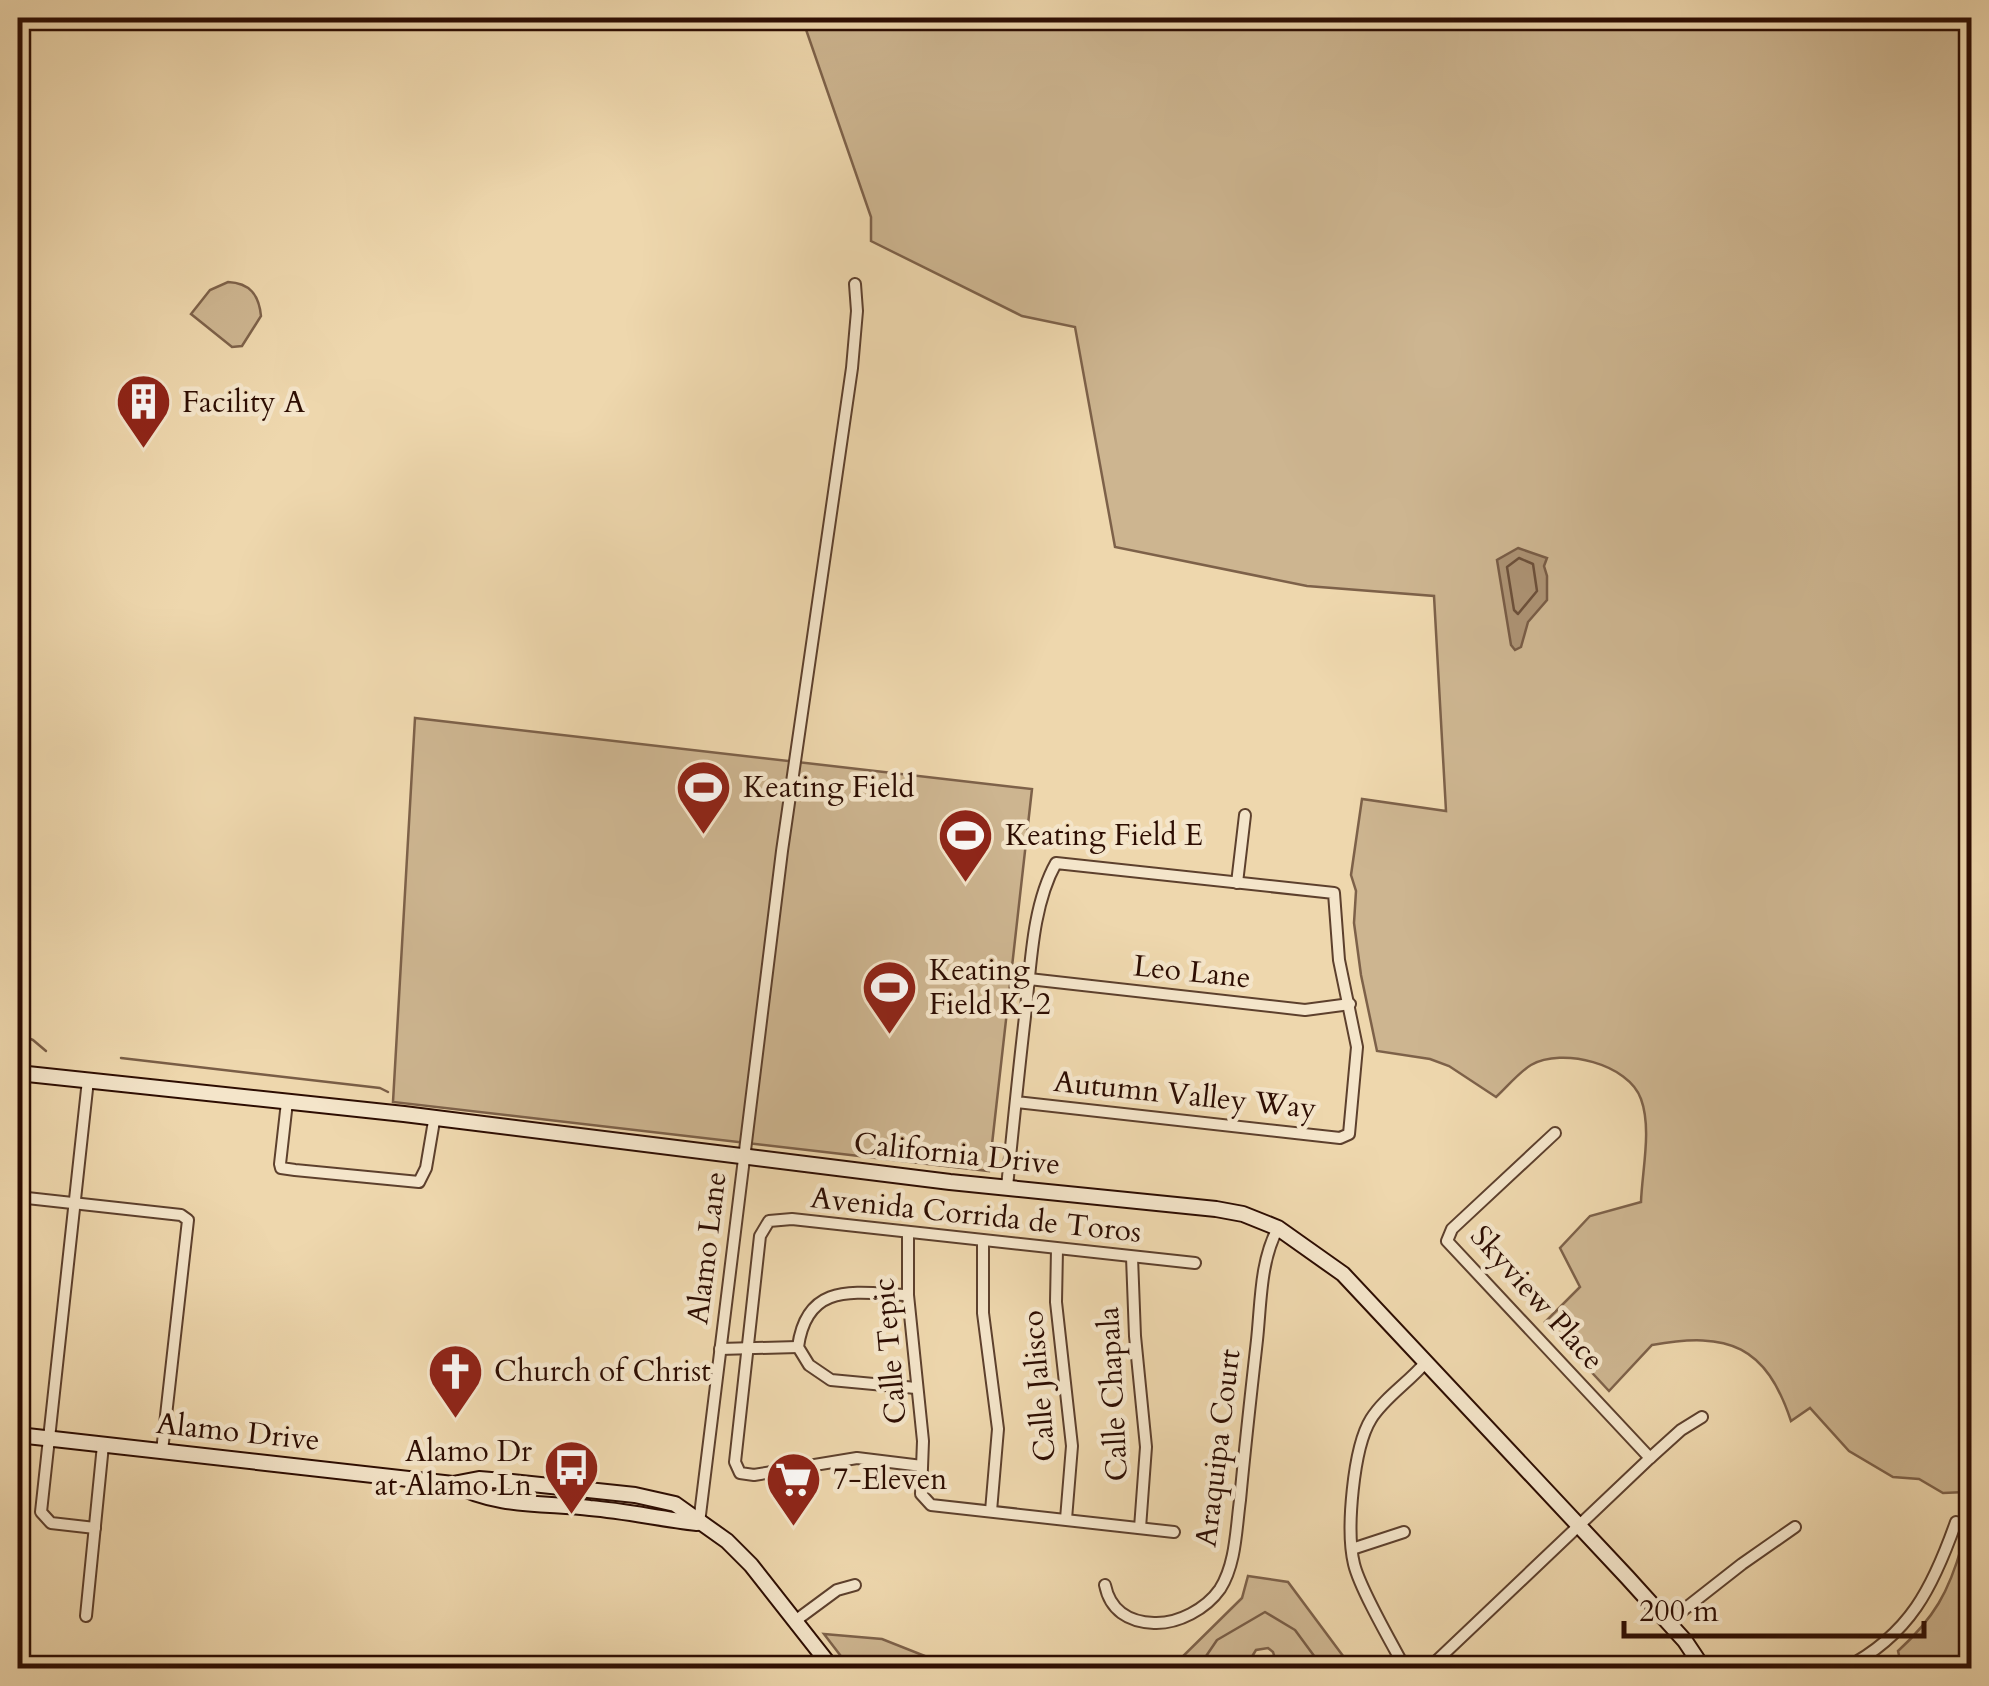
<svg xmlns="http://www.w3.org/2000/svg" width="1989" height="1686" font-family="Cardo,serif">
<style>
.green{fill:#cdb590;stroke:#7d6149;stroke-width:2.5}
.water{fill:#ac9273;stroke:#795d46;stroke-width:2.5}
.lines{fill:none;stroke-linecap:round;stroke-linejoin:round}
.shore{stroke:#6c503a;stroke-width:2.5}
.stream{stroke:#795d46;stroke-width:2.5}
.street-casing{stroke:#5d402d;stroke-width:14}
.secondary-casing{stroke:#2d0d02;stroke-width:18}
.street{stroke:#f4e5ca;stroke-width:10}
.secondary{stroke:#f4e5ca;stroke-width:14}
.labels{text-anchor:middle;dominant-baseline:central;stroke-width:9;stroke-linejoin:round;paint-order:stroke}
.poi-label{font-size:30px;fill:#2d0d02;stroke:#f4e5ca;text-anchor:start}
.street-label{font-size:30px;fill:#2d0d02;stroke:#f4e5ca}
</style>
<rect width="100%" height="100%" fill="#eed7ad"/>
<filter id="stains"><feTurbulence type="fractalNoise" baseFrequency=".002" numOctaves="4"/><feColorMatrix values="0 0 0 0 .2 0 0 0 0 .09 0 0 0 0 .02 0 0 0 .5 -.17"/></filter>
<radialGradient id="worn" r=".72"><stop offset=".6" stop-color="#630" stop-opacity="0"/><stop offset="1" stop-color="#630" stop-opacity=".3"/></radialGradient>
<g class="green">
<path d="M 802,18 L 1971,18 L 1971,1496 L 1966,1492 L 1943,1493 L 1919,1479 L 1893,1477 L 1849,1451 L 1810,1408 L 1791,1421 C 1766,1346 1729,1331 1652,1345 L 1609,1391 L 1545,1322 L 1580,1287 L 1560,1248 L 1590,1216 L 1641,1202 C 1642,1171 1652,1129 1641,1099 C 1629,1064 1562,1047 1531,1065 C 1519,1072 1507,1087 1496,1097 L 1449,1066 L 1430,1059 L 1377,1051 L 1361,975 L 1354,923 L 1356,891 L 1351,875 L 1362,799 L 1446,811 L 1434,596 L 1307,586 L 1115,547 L 1075,327 L 1022,316 L 871,241 L 871,217 Z"/>
<path d="M 228,282 C 250,283 259,295 261,316 L 242,346 L 232,347 L 191,314 L 210,290 Z"/>
<path d="M 415,718 L 1032,789 L 989,1171 L 393,1102 Z"/>
<path d="M 1971,1540 L 1971,1668 L 1902,1668 L 1898,1651 C 1934,1618 1949,1592 1962,1545 Z"/>
<path d="M 1248,1576 L 1288,1582 L 1352,1668 L 1278,1668 L 1273,1652 L 1268,1648 L 1256,1650 L 1245,1668 L 1171,1668 L 1242,1598 Z"/>
<path d="M 824,1634 L 882,1639 L 950,1666 L 967,1668 L 850,1668 Z"/>
</g>
<path class="water" d="M 1518,548 L 1547,558 L 1544,566 L 1547,576 L 1547,600 L 1528,622 L 1521,647 L 1515,650 L 1511,645 L 1497,560 Z"/>
<g class="lines">
<path class="shore" d="M 1519,558 L 1533,564 L 1537,591 L 1518,614 L 1514,610 L 1507,567 Z"/>
<g class="stream">
<path d="M 18,1034 L 33,1040 L 46,1051"/>
<path d="M 121,1058 L 380,1088 L 388,1092"/>
<path d="M 848,1668 L 871,1658 L 893,1668"/>
<path d="M 1198,1668 L 1217,1640 L 1265,1612 L 1295,1630 L 1323,1668"/>
</g>
<defs>
<g id="street">
<path d="M 1237,883 L 1245,815"/>
<path d="M 1029,979 L 1305,1010 L 1350,1004"/>
<path d="M 88,1080 L 41,1512 L 51,1523 L 95,1528"/>
<path d="M 287,1102 L 280,1164 L 281,1168 L 295,1170 L 419,1182 L 426,1168 L 434,1121"/>
<path d="M 1555,1133 L 1452,1229 L 1447,1241 L 1650,1458"/>
<path d="M 1007,1187 C 1013,1127 1019,1067 1026,1008 C 1031,961 1033,904 1056,863 L 1334,893 L 1339,960 L 1357,1047 L 1349,1134 L 1340,1138 L 1016,1102"/>
<path d="M 18,1197 L 181,1215 L 188,1220 L 162,1451"/>
<path d="M 908,1232 L 908,1295 L 923,1441 L 921,1494 L 931,1505 L 1174,1532"/>
<path d="M 983,1241 L 983,1313 L 998,1429 L 991,1511"/>
<path d="M 1057,1249 L 1056,1302 L 1072,1446 L 1066,1519"/>
<path d="M 1132,1257 L 1135,1336 L 1146,1447 L 1140,1528"/>
<path d="M 908,1295 C 857,1293 807,1280 798,1347 L 809,1365 L 831,1380 L 916,1388"/>
<path d="M 720,1349 L 798,1347"/>
<path d="M 922,1466 L 857,1458 L 754,1475 L 740,1473 L 735,1462 L 760,1236 L 769,1221 L 792,1219 L 1195,1263"/>
<path d="M 699,1523 L 782,851 L 852,368 L 857,311 L 855,284"/>
<path d="M 1352,1549 L 1404,1532"/>
<path d="M 1105,1585 C 1110,1610 1128,1622 1154,1623 C 1178,1624 1206,1609 1220,1589 C 1236,1564 1236,1529 1240,1500 C 1245,1447 1251,1393 1257,1340 C 1261,1303 1260,1261 1278,1228"/>
<path d="M 86,1616 L 103,1445"/>
<path d="M 795,1621 L 837,1590 L 855,1585"/>
<path d="M 1668,1622 L 1742,1564 L 1795,1527"/>
<path d="M 1405,1668 C 1392,1644 1360,1589 1354,1564 C 1346,1531 1353,1448 1371,1419 C 1384,1398 1409,1382 1425,1363"/>
<path d="M 1429,1668 L 1650,1458 L 1681,1430 L 1702,1417"/>
<path d="M 1609,1668 L 1616,1666"/>
<path d="M 1845,1668 C 1910,1635 1933,1587 1956,1522"/>
</g>
<g id="secondary">
<path d="M 18,1073 L 404,1114 L 950,1182 L 1216,1209 L 1243,1214 L 1278,1228 L 1343,1274 L 1627,1577 L 1685,1641 L 1703,1668"/>
<path d="M 18,1435 L 453,1484 L 479,1479 L 503,1481 L 635,1495 L 675,1504 L 727,1541 L 751,1565 L 832,1668"/>
<path d="M 454,1484 C 494,1507 545,1503 590,1508 C 626,1511 661,1519 697,1523"/>
</g>
</defs>
<use href="#street" class="street-casing"/>
<use href="#secondary" class="secondary-casing"/>
<use href="#street" class="street"/>
<use href="#secondary" class="secondary"/>
</g>
<defs>
<symbol id="building-pin" viewBox="-11 -11 22 30"><path d="M0 17L-7.5 6A9.5 9.5 0 1 1 7.5 6Z" fill="#8f2418" stroke="#f4e5ca"/><path d="M-4-6H4V6H1V3H-1V6H-4ZM-2.5-4.3h1.7v1.8h-1.7ZM.8-4.3h1.7v1.8H.8ZM-2.5-1h1.7V.8h-1.7ZM.8-1h1.7V.8H.8Z" fill="#fff"/></symbol>
<symbol id="stadium-pin" viewBox="-11 -11 22 30"><path d="M0 17L-7.5 6A9.5 9.5 0 1 1 7.5 6Z" fill="#8f2418" stroke="#f4e5ca"/><path d="M0-5a6.5 5 0 1 0 0 10a6.5 5 0 1 0 0-10ZM-3.5-1.8h7v3.6h-7Z" fill="#fff"/></symbol>
<symbol id="church-pin" viewBox="-11 -11 22 30"><path d="M0 17L-7.5 6A9.5 9.5 0 1 1 7.5 6Z" fill="#8f2418" stroke="#f4e5ca"/><path d="M-1.2-6h2.4v3.5h3.3v2.4h-3.3V6h-2.4V-.1h-3.3v-2.4h3.3Z" fill="#fff"/></symbol>
<symbol id="bus-pin" viewBox="-11 -11 22 30"><path d="M0 17L-7.5 6A9.5 9.5 0 1 1 7.5 6Z" fill="#8f2418" stroke="#f4e5ca"/><path d="M-5-6H5V4H4V6H2V4H-2V6H-4V4H-5ZM-3.5-4V0h7V-4ZM-3.5 1.2v1.5H-2V1.2ZM2 1.2v1.5H3.5V1.2Z" fill="#fff"/></symbol>
<symbol id="supermarket-pin" viewBox="-11 -11 22 30"><path d="M0 17L-7.5 6A9.5 9.5 0 1 1 7.5 6Z" fill="#8f2418" stroke="#f4e5ca"/><path d="M-6-5.5h2.5l.6 2H6L4.5 2H-2.5L-4.4-4H-6ZM-1.5 3.2a1.3 1.3 0 1 0 .1 0ZM3 3.2a1.3 1.3 0 1 0 .1 0Z" fill="#fff"/></symbol>
</defs>
<g fill-rule="evenodd">
<use href="#building-pin" x="112" y="370" width="63" height="86"/>
<use href="#stadium-pin" x="672" y="756" width="63" height="86"/>
<use href="#stadium-pin" x="934" y="804" width="63" height="86"/>
<use href="#stadium-pin" x="858" y="956" width="63" height="86"/>
<use href="#church-pin" x="424" y="1340" width="63" height="86"/>
<use href="#bus-pin" x="540" y="1436" width="63" height="86"/>
<use href="#supermarket-pin" x="762" y="1448" width="63" height="86"/>
</g>
<g class="labels">
<g class="poi-label">
<text x="182" y="402">Facility A</text>
<text x="743" y="787">Keating Field</text>
<text x="1005" y="835">Keating Field E</text>
<text x="929" y="970">Keating<tspan x="929" dy="34">Field K-2</tspan></text>
<text x="494" y="1371">Church of Christ</text>
<text x="532" y="1451" text-anchor="end">Alamo Dr<tspan x="532" dy="34">at Alamo Ln</tspan></text>
<text x="833" y="1479">7-Eleven</text>
</g>
<g class="street-label">
<text transform="translate(1192 972) rotate(6)">Leo Lane</text>
<text transform="translate(1185 1095) rotate(6)">Autumn Valley Way</text>
<text transform="translate(957 1154) rotate(6)">California Drive</text>
<text transform="translate(976 1215) rotate(6)">Avenida Corrida de Toros</text>
<text transform="translate(707 1248) rotate(-83)">Alamo Lane</text>
<text transform="translate(1537 1298) rotate(48)">Skyview Place</text>
<text transform="translate(890 1351) rotate(-95)">Calle Tepic</text>
<text transform="translate(1039 1386) rotate(-95)">Calle Jalisco</text>
<text transform="translate(1113 1394) rotate(-93)">Calle Chapala</text>
<text transform="translate(238 1432) rotate(6)">Alamo Drive</text>
<text transform="translate(1218 1448) rotate(-83)">Araquipa Court</text>
</g>
</g>
<rect width="1989" height="1686" fill="none" stroke="#eed7ad" stroke-width="60"/>
<rect x="20" y="20" width="1949" height="1646" fill="none" stroke="#2d0d02" stroke-width="5"/>
<rect x="30" y="30" width="1929" height="1626" fill="none" stroke="#2d0d02" stroke-width="2.5"/>
<path d="M1624 1621v15h300v-15" fill="none" stroke="#2d0d02" stroke-width="5"/>
<text x="1639" y="1621" font-size="30" fill="#2d0d02" stroke="#f4e5ca" stroke-width="8" paint-order="stroke">200 m</text>
<rect width="100%" height="100%" filter="url(#stains)"/>
<rect width="100%" height="100%" fill="url(#worn)"/>
</svg>
